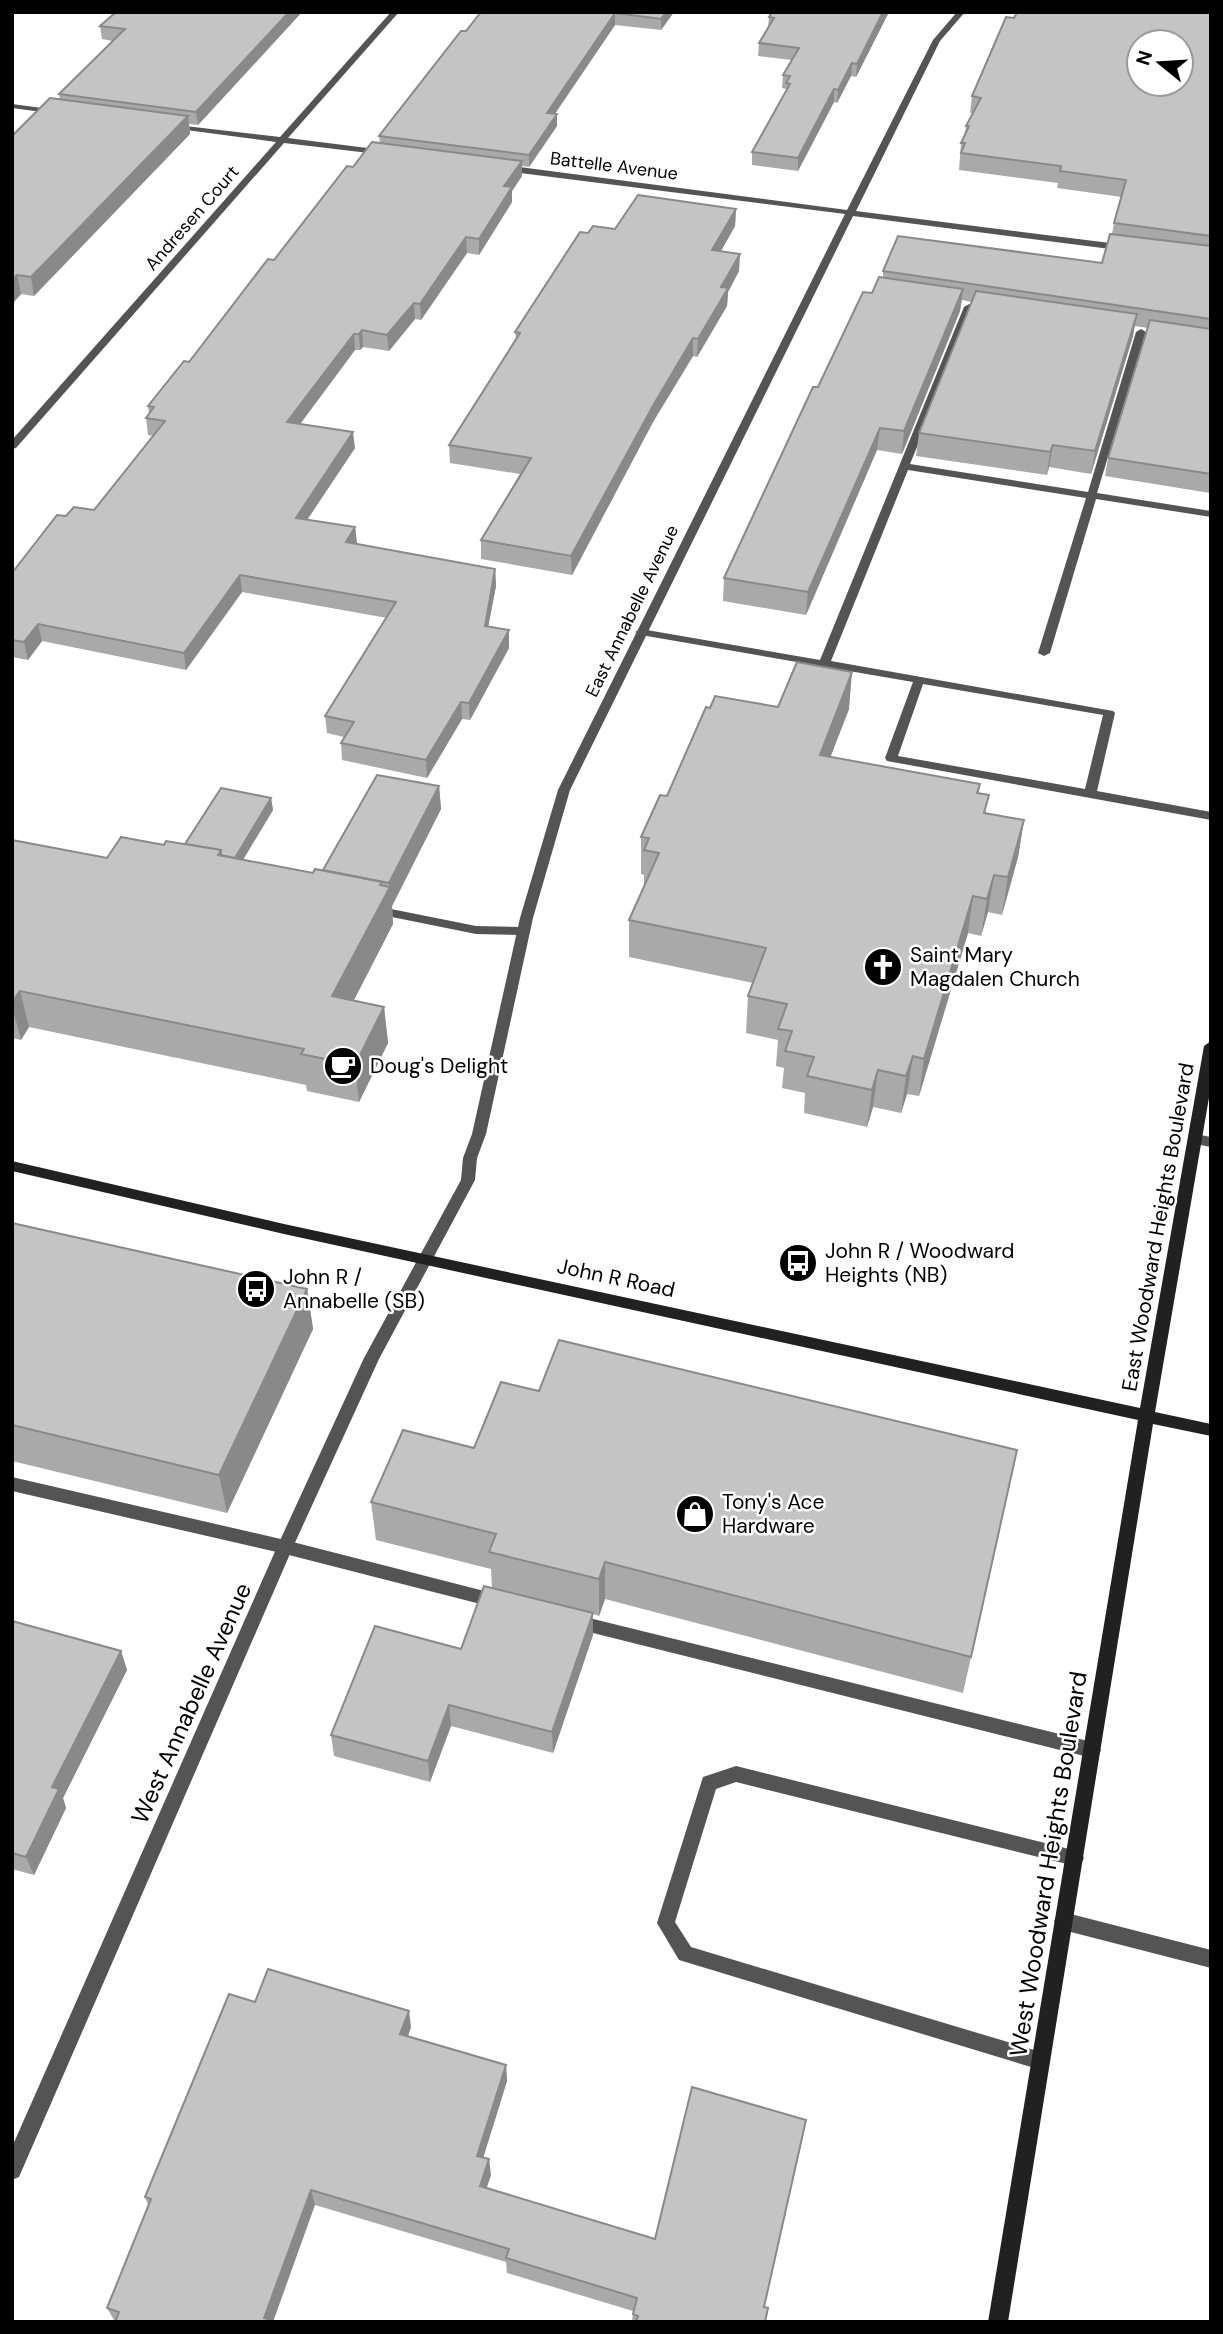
<svg xmlns="http://www.w3.org/2000/svg" width="1223" height="2334" font-family="'DM Sans',sans-serif">
<style>
.lines{fill:none;stroke-linecap:round;stroke-linejoin:round}
.lane{fill:#545454;fill-rule:evenodd}
.street{fill:#545454;fill-rule:evenodd}
.secondary{fill:#212121;fill-rule:evenodd}
.wall{fill:#a9a9a9}
.shaded-wall{fill:#898989}
.building{fill:#c4c4c4;stroke:#898989;stroke-width:2;fill-rule:evenodd}
.labels{text-anchor:middle;dominant-baseline:central;stroke-width:5;stroke-linejoin:round;paint-order:stroke}
.far-street-label{font-size:18px;fill:#000;stroke:#fff}
.poi-label{font-size:21px;fill:#000;stroke:#fff;text-anchor:start}
.street-label{font-size:21px;fill:#000;stroke:#fff}
.near-street-label{font-size:24px;fill:#000;stroke:#fff}
</style>
<rect width="100%" height="100%" fill="#fff"/>
<g class="lines">
<g class="lane">
<path d="M 969,304 L 974,307 L 910,464 L 1088,492 L 1136,332 L 1141,329 L 1146,332 L 1097,493 L 1211,511 L 1211,517 L 1096,499 L 1050,653 L 1044,656 L 1038,653 L 1086,498 L 908,470 L 831,661 L 1113,711 L 1115,713 L 1097,791 L 1211,812 L 1211,820 L 887,761 L 885,758 L 913,682 L 641,635 L 635,632 L 641,629 L 820,660 L 964,307 ZM 923,684 L 1103,715 L 1085,789 L 898,756 Z"/>
<path d="M 376,906 L 476,926 L 522,927 L 528,931 L 522,935 L 476,934 L 372,913 L 370,910 L 372,907 Z"/>
<path d="M 1195,1134 L 1211,1137 L 1211,1147 L 1190,1143 L 1188,1139 L 1190,1135 Z"/>
<path d="M 12,1477 L 285,1540 L 496,1594 L 502,1596 L 504,1601 L 502,1606 L 496,1608 L 285,1554 L 12,1491 Z"/>
<path d="M 577,1615 L 1092,1742 L 1098,1744 L 1101,1750 L 1098,1756 L 1092,1758 L 577,1629 L 571,1627 L 569,1622 L 571,1617 Z"/>
<path d="M 736,1766 L 1081,1852 L 1084,1858 L 1081,1864 L 1075,1866 L 736,1782 L 716,1789 L 675,1922 L 691,1947 L 1041,2052 L 1048,2054 L 1050,2061 L 1048,2068 L 1041,2070 L 679,1960 L 657,1923 L 703,1777 Z"/>
<path d="M 1063,1912 L 1211,1950 L 1211,1968 L 1063,1930 L 1057,1927 L 1054,1921 L 1057,1915 Z"/>
</g>
<g class="street">
<path d="M 391,12 L 399,12 L 288,138 L 383,150 L 386,151 L 386,155 L 284,143 L 16,448 L 12,449 L 12,440 L 276,142 L 171,128 L 168,128 L 168,124 L 280,137 Z"/>
<path d="M 957,12 L 965,12 L 940,41 L 856,211 L 1126,245 L 1130,248 L 1126,251 L 853,216 L 570,790 L 533,918 L 486,1134 L 477,1158 L 475,1180 L 379,1359 L 293,1547 L 19,2177 L 12,2180 L 12,2147 L 277,1547 L 364,1358 L 461,1180 L 463,1158 L 472,1134 L 520,918 L 558,790 L 845,214 L 504,171 L 500,168 L 504,165 L 847,210 L 933,40 Z"/>
<path d="M 12,104 L 57,110 L 61,112 L 57,114 L 12,108 Z"/>
</g>
<path class="secondary" d="M 1211,1041 L 1211,1086 L 1155,1412 L 1211,1424 L 1211,1436 L 1153,1424 L 1008,2322 L 988,2322 L 1138,1420 L 284,1234 L 12,1171 L 12,1161 L 284,1224 L 1140,1408 L 1204,1046 Z"/>
</g>
<g class="wall">
<path d="M 116,12 L 302,12 L 198,125 L 189,124 L 190,134 L 34,296 L 21,294 L 12,304 L 12,136 L 60,99 L 59,94 L 113,41 L 102,39 L 100,26 Z"/>
<path d="M 481,12 L 674,12 L 661,30 L 615,25 L 555,114 L 557,126 L 529,167 L 522,166 L 522,176 L 512,191 L 512,202 L 479,255 L 467,253 L 421,320 L 415,319 L 389,351 L 363,347 L 360,350 L 355,350 L 300,424 L 355,448 L 307,520 L 355,527 L 357,544 L 495,569 L 496,586 L 488,627 L 509,648 L 470,720 L 462,719 L 427,778 L 342,760 L 341,743 L 344,737 L 327,733 L 325,716 L 387,618 L 242,592 L 186,670 L 42,641 L 28,660 L 12,657 L 12,573 L 66,516 L 94,510 L 153,436 L 148,435 L 146,418 L 149,414 L 148,406 L 189,362 L 353,167 L 380,143 L 379,136 Z"/>
<path d="M 772,12 L 889,12 L 856,77 L 851,76 L 837,103 L 834,102 L 798,171 L 752,165 L 752,152 L 786,91 L 786,89 L 782,88 L 783,75 L 792,60 L 758,56 L 759,43 L 768,27 L 769,17 Z"/>
<path d="M 1211,12 L 1211,489 L 1210,493 L 1105,476 L 1108,458 L 1148,328 L 1134,326 L 1133,336 L 1091,474 L 1049,467 L 1047,475 L 916,456 L 919,433 L 972,302 L 962,300 L 960,311 L 902,454 L 877,450 L 806,615 L 723,601 L 724,578 L 818,387 L 872,293 L 883,277 L 883,271 L 1102,263 L 1112,234 L 1114,223 L 1122,197 L 1057,188 L 1058,183 L 959,170 L 961,143 L 965,134 L 966,126 L 973,113 L 970,113 L 972,96 L 1014,18 Z"/>
<path d="M 736,209 L 735,226 L 721,251 L 739,271 L 728,292 L 727,306 L 697,357 L 693,356 L 653,422 L 572,575 L 481,559 L 481,540 L 520,474 L 450,463 L 449,445 L 516,339 L 515,332 L 588,233 L 615,229 Z"/>
<path d="M 778,707 L 849,709 L 830,757 L 980,784 L 979,793 L 986,813 L 1024,820 L 1018,857 L 1002,915 L 988,912 L 981,936 L 968,933 L 919,1096 L 907,1094 L 901,1113 L 873,1107 L 867,1127 L 804,1113 L 805,1093 L 782,1088 L 784,1068 L 776,1066 L 778,1040 L 746,1033 L 748,996 L 753,983 L 629,957 L 629,920 L 644,887 L 644,875 L 641,874 L 641,837 L 667,796 L 710,708 Z"/>
<path d="M 439,786 L 441,809 L 392,906 L 393,924 L 354,1000 L 384,1007 L 388,1043 L 359,1102 L 307,1091 L 306,1085 L 29,1027 L 21,1040 L 12,1038 L 12,840 L 107,858 L 164,845 L 185,844 L 271,798 L 273,810 L 243,859 L 313,873 L 324,870 Z"/>
<path d="M 12,1223 L 307,1289 L 313,1329 L 227,1513 L 12,1461 Z"/>
<path d="M 371,1502 L 971,1657 L 963,1693 L 605,1599 L 599,1616 L 593,1614 L 593,1635 L 553,1753 L 451,1726 L 430,1782 L 334,1756 L 331,1735 L 461,1649 L 492,1588 L 491,1569 L 376,1540 Z"/>
<path d="M 12,1621 L 121,1651 L 127,1670 L 63,1798 L 66,1808 L 34,1875 L 12,1869 Z"/>
<path d="M 255,2002 L 411,2027 L 408,2036 L 506,2065 L 507,2081 L 483,2158 L 491,2175 L 486,2188 L 655,2239 L 803,2136 L 764,2307 L 766,2322 L 632,2322 L 633,2311 L 507,2273 L 506,2262 L 315,2205 L 115,2322 L 107,2308 L 148,2205 L 145,2197 Z"/>
</g>
<g class="shaded-wall">
<path d="M 289,12 L 302,12 L 198,125 L 196,112 Z"/>
<path d="M 666,12 L 674,12 L 661,30 L 661,19 Z"/>
<path d="M 883,12 L 889,12 L 856,77 L 857,64 Z"/>
<path d="M 615,13 L 615,25 L 547,125 L 547,113 Z"/>
<path d="M 852,63 L 851,76 L 837,103 L 838,90 Z"/>
<path d="M 834,89 L 834,102 L 798,171 L 798,158 Z"/>
<path d="M 557,114 L 557,126 L 529,167 L 529,155 Z"/>
<path d="M 188,116 L 190,134 L 34,296 L 31,277 Z"/>
<path d="M 522,161 L 522,176 L 512,191 L 512,202 L 479,255 L 479,239 L 504,186 Z"/>
<path d="M 736,209 L 735,226 L 712,267 L 712,250 Z"/>
<path d="M 466,237 L 467,253 L 421,320 L 420,304 Z"/>
<path d="M 740,254 L 739,271 L 728,292 L 727,306 L 697,357 L 698,339 L 721,287 Z"/>
<path d="M 17,275 L 21,294 L 12,304 L 12,280 Z"/>
<path d="M 963,289 L 960,311 L 902,454 L 904,431 Z"/>
<path d="M 414,303 L 415,319 L 389,351 L 387,335 Z"/>
<path d="M 1137,314 L 1133,336 L 1091,474 L 1095,451 Z"/>
<path d="M 362,330 L 363,347 L 360,350 L 359,334 Z"/>
<path d="M 354,334 L 355,350 L 289,439 L 287,422 Z"/>
<path d="M 693,338 L 693,356 L 653,422 L 572,575 L 571,556 L 654,404 Z"/>
<path d="M 880,428 L 877,450 L 806,615 L 808,592 Z"/>
<path d="M 353,432 L 355,448 L 297,535 L 296,518 Z"/>
<path d="M 1053,445 L 1049,467 L 1047,475 L 1050,452 Z"/>
<path d="M 355,527 L 357,544 L 346,542 Z"/>
<path d="M 495,569 L 496,586 L 485,643 L 485,626 Z"/>
<path d="M 240,575 L 242,592 L 186,670 L 184,653 Z"/>
<path d="M 38,624 L 42,641 L 28,660 L 24,642 Z"/>
<path d="M 509,630 L 509,648 L 470,720 L 469,703 Z"/>
<path d="M 852,672 L 849,709 L 817,792 L 820,755 Z"/>
<path d="M 461,702 L 462,719 L 427,778 L 426,760 Z"/>
<path d="M 439,786 L 441,809 L 392,906 L 393,924 L 337,1033 L 332,996 L 380,885 L 382,882 L 383,899 L 390,888 L 389,883 Z"/>
<path d="M 271,798 L 273,810 L 234,875 L 232,863 Z"/>
<path d="M 1024,820 L 1018,857 L 1002,915 L 1008,877 Z"/>
<path d="M 994,875 L 988,912 L 981,936 L 987,899 Z"/>
<path d="M 973,896 L 968,933 L 919,1096 L 924,1059 Z"/>
<path d="M 20,991 L 29,1027 L 21,1040 L 12,1006 L 12,1002 Z"/>
<path d="M 384,1007 L 388,1043 L 359,1102 L 355,1065 Z"/>
<path d="M 913,1056 L 907,1094 L 901,1113 L 906,1076 Z"/>
<path d="M 878,1070 L 873,1107 L 867,1127 L 872,1090 Z"/>
<path d="M 307,1289 L 313,1329 L 227,1513 L 219,1475 Z"/>
<path d="M 605,1562 L 605,1599 L 599,1616 L 599,1579 Z"/>
<path d="M 593,1613 L 593,1635 L 553,1753 L 552,1732 Z"/>
<path d="M 121,1651 L 127,1670 L 63,1798 L 66,1808 L 34,1875 L 26,1857 L 52,1787 Z"/>
<path d="M 449,1705 L 451,1726 L 430,1782 L 428,1761 Z"/>
<path d="M 409,2011 L 411,2027 L 403,2050 L 400,2034 Z"/>
<path d="M 506,2065 L 507,2081 L 479,2171 L 477,2156 Z"/>
<path d="M 806,2120 L 803,2136 L 761,2320 L 764,2307 Z"/>
<path d="M 489,2159 L 491,2175 L 482,2202 L 480,2186 Z"/>
<path d="M 311,2190 L 315,2205 L 273,2322 L 266,2322 L 264,2318 Z"/>
</g>
<g class="building">
<path d="M 116,12 L 289,12 L 196,112 L 59,94 L 125,29 L 100,26 Z"/>
<path d="M 481,12 L 666,12 L 661,19 L 615,13 L 547,113 L 557,114 L 529,155 L 379,136 L 461,31 L 466,31 Z"/>
<path d="M 772,12 L 883,12 L 857,64 L 852,63 L 838,90 L 834,89 L 798,158 L 752,152 L 790,84 L 786,83 L 790,76 L 783,75 L 799,48 L 759,43 L 774,18 L 769,17 Z"/>
<path d="M 1017,12 L 1211,12 L 1211,236 L 1114,223 L 1126,180 L 1060,171 L 1061,166 L 961,153 L 965,143 L 961,143 L 969,126 L 966,126 L 981,98 L 972,96 L 1006,17 L 1014,18 ZM 1139,42 L 1181,42 L 1181,84 L 1139,84 Z"/>
<path d="M 50,98 L 188,116 L 31,277 L 17,275 L 12,280 L 12,136 Z"/>
<path d="M 372,142 L 522,161 L 504,186 L 512,187 L 479,239 L 466,237 L 420,304 L 414,303 L 387,335 L 362,330 L 359,334 L 354,334 L 287,422 L 353,432 L 296,518 L 355,527 L 346,542 L 495,569 L 485,626 L 509,630 L 469,703 L 461,702 L 426,760 L 341,743 L 354,722 L 325,716 L 396,602 L 240,575 L 184,653 L 38,624 L 24,642 L 12,640 L 12,573 L 57,515 L 66,516 L 74,507 L 94,510 L 165,421 L 146,418 L 154,407 L 148,406 L 184,361 L 189,362 L 268,259 L 274,260 L 347,166 L 353,167 Z"/>
<path d="M 638,195 L 736,209 L 712,250 L 740,254 L 721,287 L 728,288 L 698,339 L 693,338 L 654,404 L 571,556 L 481,540 L 531,458 L 449,445 L 520,333 L 515,332 L 580,232 L 588,233 L 593,226 L 615,229 Z"/>
<path d="M 1110,234 L 1211,246 L 1211,319 L 883,271 L 898,236 L 1102,263 Z"/>
<path d="M 879,277 L 963,289 L 904,431 L 880,428 L 808,592 L 724,578 L 813,387 L 818,387 L 863,292 L 872,293 Z"/>
<path d="M 976,291 L 1137,314 L 1095,451 L 1053,445 L 1050,452 L 919,433 Z"/>
<path d="M 1150,320 L 1211,329 L 1211,474 L 1108,458 Z"/>
<path d="M 797,662 L 852,672 L 820,755 L 980,784 L 977,793 L 989,795 L 984,813 L 1024,820 L 1008,877 L 994,875 L 987,899 L 973,896 L 924,1059 L 913,1056 L 906,1076 L 878,1070 L 872,1090 L 807,1076 L 814,1057 L 785,1051 L 792,1031 L 778,1029 L 787,1004 L 748,996 L 766,948 L 629,920 L 659,853 L 644,850 L 649,838 L 641,837 L 660,795 L 667,796 L 706,707 L 710,708 L 715,696 L 778,707 Z"/>
<path d="M 377,775 L 439,786 L 389,883 L 323,870 Z"/>
<path d="M 221,788 L 271,798 L 235,858 L 221,855 L 221,850 L 185,844 Z"/>
<path d="M 121,837 L 164,845 L 166,841 L 221,850 L 218,855 L 313,873 L 315,869 L 382,882 L 380,885 L 390,887 L 332,996 L 384,1007 L 355,1065 L 301,1054 L 304,1049 L 20,991 L 12,1002 L 12,840 L 107,858 Z"/>
<path d="M 12,1223 L 307,1289 L 219,1475 L 12,1425 Z"/>
<path d="M 559,1340 L 1017,1450 L 971,1657 L 605,1562 L 599,1579 L 489,1552 L 496,1534 L 371,1502 L 403,1430 L 474,1448 L 501,1382 L 539,1391 Z"/>
<path d="M 484,1586 L 593,1613 L 552,1732 L 449,1705 L 428,1761 L 331,1735 L 375,1626 L 461,1649 Z"/>
<path d="M 12,1621 L 121,1651 L 52,1787 L 59,1789 L 26,1857 L 12,1853 Z"/>
<path d="M 268,1969 L 409,2011 L 400,2034 L 506,2065 L 477,2156 L 489,2159 L 480,2186 L 655,2239 L 692,2087 L 806,2120 L 764,2307 L 768,2308 L 765,2322 L 636,2322 L 638,2316 L 633,2314 L 637,2298 L 506,2258 L 509,2249 L 311,2190 L 264,2318 L 271,2320 L 270,2322 L 115,2322 L 119,2312 L 107,2308 L 151,2199 L 145,2197 L 229,1994 L 255,2002 Z"/>
</g>
<defs>
<symbol id="church-disc" viewBox="-11 -11 22 22"><circle r="9.5" fill="#000" stroke="#fff"/><path d="M-1.2-6h2.4v3.5h3.3v2.4h-3.3V6h-2.4V-.1h-3.3v-2.4h3.3Z" fill="#fff"/></symbol>
<symbol id="cafe-disc" viewBox="-11 -11 22 22"><circle r="9.5" fill="#000" stroke="#fff"/><path d="M-5.5-4.5H6V0H3Q3 3.5 0 3.5H-2.5Q-5.5 3.5-5.5 0ZM3-3.2v2h1.7v-2ZM-6 4.5H4V6H-6Z" fill="#fff"/></symbol>
<symbol id="bus-disc" viewBox="-11 -11 22 22"><circle r="9.5" fill="#000" stroke="#fff"/><path d="M-5-6H5V4H4V6H2V4H-2V6H-4V4H-5ZM-3.5-4V0h7V-4ZM-3.5 1.2v1.5H-2V1.2ZM2 1.2v1.5H3.5V1.2Z" fill="#fff"/></symbol>
<symbol id="shop-disc" viewBox="-11 -11 22 22"><circle r="9.5" fill="#000" stroke="#fff"/><path d="M-5-2.5h2.3a2.7 3.5 0 0 1 5.4 0H5L5.5 6h-11ZM-1.5-2.5h3a1.5 2.3 0 0 0-3 0Z" fill="#fff"/></symbol>
</defs>
<g fill-rule="evenodd">
<use href="#church-disc" x="861" y="945" width="44" height="44"/>
<use href="#cafe-disc" x="321" y="1044" width="44" height="44"/>
<use href="#bus-disc" x="776" y="1241" width="44" height="44"/>
<use href="#bus-disc" x="234" y="1267" width="44" height="44"/>
<use href="#shop-disc" x="673" y="1492" width="44" height="44"/>
</g>
<g class="labels">
<g class="far-street-label">
<text transform="translate(614 166) rotate(7)">Battelle Avenue</text>
<text transform="translate(192 218) rotate(-49)">Andresen Court</text>
<text transform="translate(632 611) rotate(-64)">East Annabelle Avenue</text>
</g>
<g class="poi-label">
<text x="910" y="955">Saint Mary<tspan x="910" dy="24">Magdalen Church</tspan></text>
<text x="370" y="1066">Doug's Delight</text>
<text x="825" y="1251">John R / Woodward<tspan x="825" dy="24">Heights (NB)</tspan></text>
<text x="283" y="1277">John R /<tspan x="283" dy="24">Annabelle (SB)</tspan></text>
<text x="722" y="1502">Tony's Ace<tspan x="722" dy="24">Hardware</tspan></text>
</g>
<g class="street-label">
<text transform="translate(1158 1227) rotate(-80)">East Woodward Heights Boulevard</text>
<text transform="translate(616 1278) rotate(12)">John R Road</text>
</g>
<g class="near-street-label">
<text transform="translate(191 1703) rotate(-66)">West Annabelle Avenue</text>
<text transform="translate(1048 1864) rotate(-81)">West Woodward Heights Boulevard</text>
</g>
</g>
<rect width="1223" height="2334" fill="none" stroke="#000000" stroke-width="28"/>
<g transform="translate(1160 63) rotate(288)"><circle r="33" fill="#ffffff" stroke="#999999" stroke-width="2"/>
<path d="M0-5L12 26L0 18L-12 26Z" fill="#000000"/>
<text y="-10" font-size="19" font-weight="bold" text-anchor="middle" fill="#000000">N</text>
</g>
</svg>
